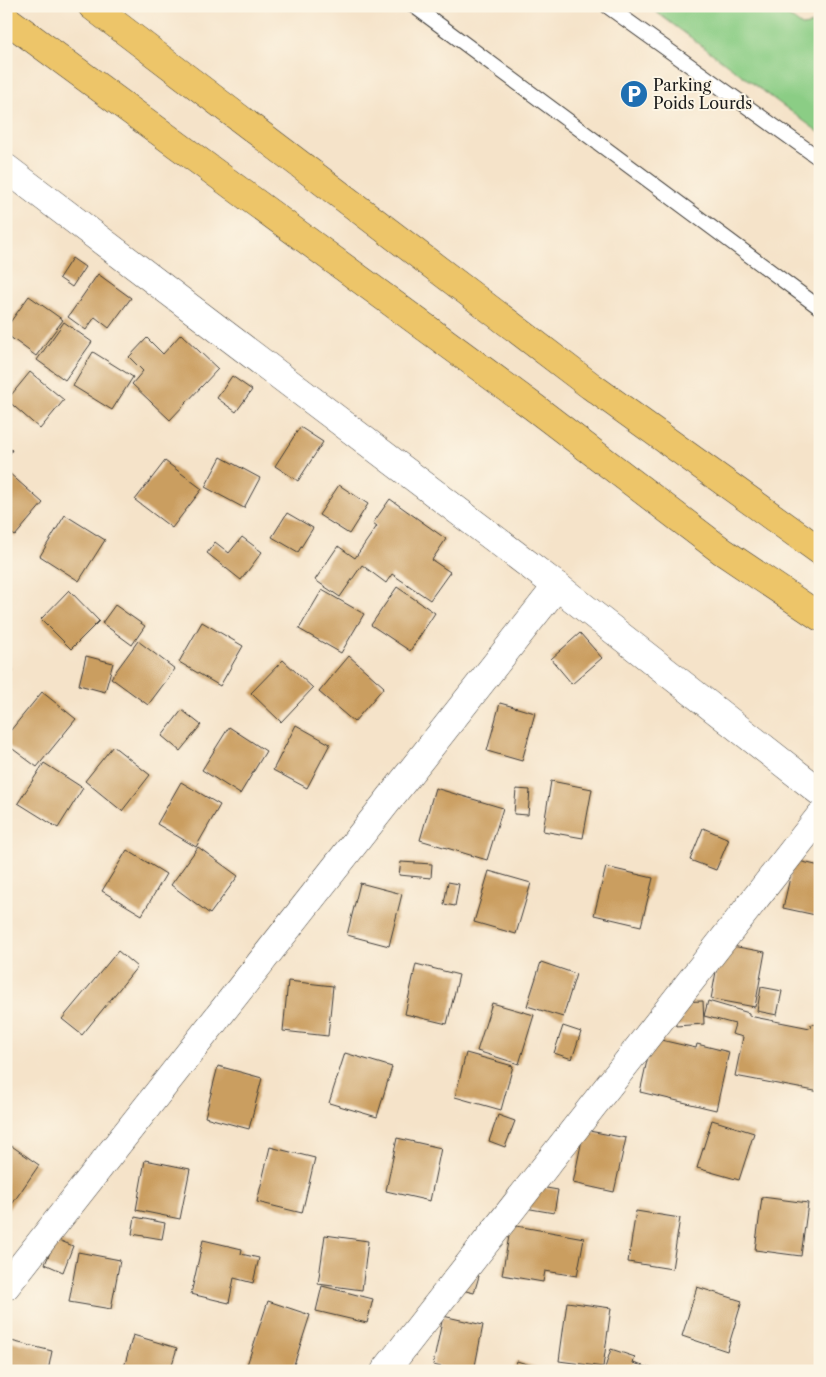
<svg xmlns="http://www.w3.org/2000/svg" width="826" height="1377" font-family="'Libre Caslon Text',serif">
<style>
.green{fill:#8bcd85;stroke:#547450}
.building{fill:#ca9e61}
.lines{fill:none;stroke-linecap:round;stroke-linejoin:round}
.lane-casing{stroke:#3d3a36;stroke-width:16}
.street-casing{stroke:#3d3a36;stroke-width:29}
.highway-casing{stroke:#3d3a36;stroke-width:29}
.lane{stroke:#fff;stroke-width:14}
.street{stroke:#fff;stroke-width:28}
.highway{stroke:#edc569;stroke-width:28}
.labels{text-anchor:middle;dominant-baseline:central;stroke-width:4;stroke-linejoin:round;paint-order:stroke}
.poi-label{font-size:16px;fill:#1c1c1c;stroke:#fcf5e5;text-anchor:start}
</style>
<rect width="100%" height="100%" fill="#fcf5e5"/>
<filter id="ink" filterUnits="userSpaceOnUse"><feTurbulence type="fractalNoise" baseFrequency=".02" numOctaves="2"/><feDisplacementMap in="SourceGraphic" scale="10" xChannelSelector="R" yChannelSelector="G"/><feConvolveMatrix kernelMatrix="1 2 1 2 8 2 1 2 1" color-interpolation-filters="sRGB"/></filter>
<filter id="wash" filterUnits="userSpaceOnUse"><feTurbulence type="fractalNoise" baseFrequency=".0096" numOctaves="4" result="noise"/><feDisplacementMap in="SourceGraphic" scale="20" xChannelSelector="R" yChannelSelector="G"/><feGaussianBlur stdDeviation="1.12" result="paint"/><feColorMatrix in="noise" values="0 0 0 0 0 0 0 0 0 0 0 0 0 0 0 0 0 1.4 0 .05"/><feComposite in="paint" operator="in"/></filter>
<g filter="url(#wash)">
<rect width="100%" height="100%" fill="#f5e3c9"/>
<path class="green" d="M 648,6 L 775,6 L 802,26 L 820,23 L 820,133 Z"/>
<g id="blocks">
<g class="building">
<path d="M 72,258 L 85,267 L 72,287 L 59,278 Z"/>
<path d="M 98,274 L 131,298 L 109,328 L 95,317 L 86,330 L 68,317 Z"/>
<path d="M 29,296 L 63,320 L 36,356 L 6,334 L 6,328 Z"/>
<path d="M 64,322 L 92,342 L 65,380 L 37,360 Z"/>
<path d="M 181,334 L 218,369 L 170,420 L 132,384 L 143,371 L 129,357 L 147,338 L 163,354 Z"/>
<path d="M 93,352 L 133,377 L 112,410 L 73,386 Z"/>
<path d="M 30,372 L 64,400 L 40,429 L 7,400 Z"/>
<path d="M 232,376 L 252,390 L 236,412 L 217,398 Z"/>
<path d="M 300,427 L 323,442 L 298,481 L 275,466 Z"/>
<path d="M 6,446 L 12,450 L 6,460 Z"/>
<path d="M 221,457 L 260,478 L 244,508 L 205,487 Z"/>
<path d="M 165,461 L 202,489 L 172,528 L 135,500 Z"/>
<path d="M 8,472 L 43,503 L 15,536 L 6,529 Z"/>
<path d="M 339,485 L 368,504 L 349,534 L 319,515 Z"/>
<path d="M 390,499 L 446,539 L 432,560 L 450,572 L 430,600 L 392,574 L 386,583 L 362,565 L 340,597 L 315,580 L 338,546 L 355,558 L 377,526 L 373,523 Z"/>
<path d="M 287,513 L 313,528 L 298,552 L 272,537 Z"/>
<path d="M 65,515 L 105,540 L 79,581 L 40,556 Z"/>
<path d="M 242,537 L 262,552 L 241,580 L 207,553 L 215,542 L 229,553 Z"/>
<path d="M 397,587 L 435,613 L 410,651 L 371,625 Z"/>
<path d="M 69,590 L 99,621 L 71,649 L 41,619 Z"/>
<path d="M 322,590 L 364,614 L 341,653 L 299,629 Z"/>
<path d="M 115,605 L 145,626 L 132,645 L 102,623 Z"/>
<path d="M 202,622 L 243,646 L 220,686 L 179,662 Z"/>
<path d="M 580,633 L 602,658 L 572,684 L 551,659 Z"/>
<path d="M 138,641 L 175,669 L 148,705 L 111,678 Z"/>
<path d="M 86,656 L 113,663 L 105,692 L 79,685 Z"/>
<path d="M 349,656 L 384,687 L 354,722 L 319,692 Z"/>
<path d="M 283,660 L 313,688 L 281,722 L 251,693 Z"/>
<path d="M 6,665 L 11,668 L 6,675 Z"/>
<path d="M 42,692 L 76,719 L 37,767 L 6,744 L 6,736 Z"/>
<path d="M 500,703 L 535,713 L 522,761 L 487,751 Z"/>
<path d="M 182,710 L 201,725 L 180,751 L 162,736 Z"/>
<path d="M 296,725 L 330,744 L 307,788 L 273,770 Z"/>
<path d="M 229,727 L 266,751 L 240,794 L 202,770 Z"/>
<path d="M 113,746 L 150,775 L 122,811 L 85,781 Z"/>
<path d="M 44,763 L 83,788 L 58,828 L 18,803 Z"/>
<path d="M 551,781 L 592,789 L 583,838 L 543,831 Z"/>
<path d="M 181,782 L 220,805 L 196,847 L 157,824 Z"/>
<path d="M 435,788 L 503,808 L 487,860 L 420,840 Z"/>
<path d="M 516,789 L 530,790 L 528,815 L 514,814 Z"/>
<path d="M 703,828 L 729,839 L 716,870 L 690,860 Z"/>
<path d="M 198,847 L 238,876 L 210,914 L 171,885 Z"/>
<path d="M 127,850 L 166,874 L 142,915 L 102,891 Z"/>
<path d="M 794,860 L 820,866 L 820,916 L 783,908 Z"/>
<path d="M 401,862 L 432,864 L 431,878 L 399,875 Z"/>
<path d="M 606,867 L 653,878 L 641,926 L 594,915 Z"/>
<path d="M 489,871 L 531,883 L 516,934 L 474,922 Z"/>
<path d="M 448,882 L 459,884 L 455,906 L 444,904 Z"/>
<path d="M 360,883 L 402,894 L 389,946 L 347,935 Z"/>
<path d="M 721,944 L 765,952 L 755,1007 L 711,999 Z"/>
<path d="M 118,951 L 137,967 L 82,1035 L 62,1019 Z"/>
<path d="M 541,962 L 576,974 L 563,1017 L 527,1006 Z"/>
<path d="M 416,964 L 459,975 L 447,1024 L 405,1014 Z"/>
<path d="M 288,981 L 333,986 L 328,1036 L 283,1031 Z"/>
<path d="M 761,987 L 782,991 L 777,1015 L 757,1011 Z"/>
<path d="M 703,1001 L 704,1024 L 676,1026 L 675,1002 Z"/>
<path d="M 708,1001 L 749,1013 L 749,1016 L 810,1028 L 811,1024 L 820,1025 L 820,1092 L 735,1076 L 743,1037 L 732,1034 L 735,1024 L 704,1016 Z"/>
<path d="M 492,1003 L 534,1015 L 519,1064 L 477,1051 Z"/>
<path d="M 563,1026 L 581,1032 L 572,1059 L 554,1053 Z"/>
<path d="M 652,1038 L 696,1048 L 697,1044 L 729,1052 L 716,1110 L 640,1092 Z"/>
<path d="M 345,1053 L 392,1067 L 377,1117 L 329,1103 Z"/>
<path d="M 466,1053 L 513,1066 L 501,1110 L 455,1097 Z"/>
<path d="M 218,1066 L 262,1078 L 249,1129 L 205,1117 Z"/>
<path d="M 498,1115 L 515,1121 L 505,1147 L 489,1141 Z"/>
<path d="M 712,1120 L 754,1133 L 739,1180 L 697,1168 Z"/>
<path d="M 584,1130 L 626,1138 L 614,1192 L 573,1183 Z"/>
<path d="M 397,1138 L 441,1148 L 430,1201 L 386,1191 Z"/>
<path d="M 6,1142 L 39,1165 L 6,1213 Z"/>
<path d="M 270,1147 L 315,1158 L 302,1213 L 257,1202 Z"/>
<path d="M 145,1160 L 190,1169 L 180,1219 L 136,1210 Z"/>
<path d="M 529,1185 L 558,1190 L 554,1213 L 525,1208 Z"/>
<path d="M 762,1197 L 808,1203 L 801,1256 L 755,1250 Z"/>
<path d="M 636,1211 L 680,1218 L 672,1269 L 628,1262 Z"/>
<path d="M 135,1217 L 165,1223 L 162,1239 L 132,1234 Z"/>
<path d="M 511,1225 L 584,1238 L 577,1276 L 545,1271 L 543,1282 L 502,1275 Z"/>
<path d="M 325,1235 L 368,1241 L 362,1290 L 318,1284 Z"/>
<path d="M 56,1239 L 73,1246 L 63,1272 L 45,1264 Z"/>
<path d="M 203,1240 L 242,1249 L 241,1254 L 259,1258 L 253,1283 L 234,1278 L 229,1303 L 191,1294 Z"/>
<path d="M 78,1252 L 120,1260 L 111,1309 L 69,1302 Z"/>
<path d="M 463,1272 L 479,1276 L 474,1293 L 458,1289 Z"/>
<path d="M 322,1286 L 373,1299 L 367,1323 L 316,1311 Z"/>
<path d="M 697,1287 L 742,1301 L 727,1351 L 682,1336 Z"/>
<path d="M 268,1301 L 310,1315 L 292,1371 L 245,1371 Z"/>
<path d="M 567,1302 L 611,1308 L 603,1367 L 559,1361 Z"/>
<path d="M 443,1316 L 483,1325 L 474,1371 L 457,1371 L 433,1365 Z"/>
<path d="M 133,1335 L 177,1348 L 170,1371 L 123,1371 Z"/>
<path d="M 11,1341 L 52,1351 L 48,1371 L 6,1371 Z"/>
<path d="M 611,1349 L 635,1357 L 633,1363 L 660,1371 L 604,1371 Z"/>
<path d="M 517,1361 L 546,1370 L 546,1371 L 513,1371 Z"/>
</g>
</g>
</g>
<g filter="url(#ink)">
<use href="#blocks" fill-opacity="0" stroke="#3d3a36" stroke-width="1"/>
<g class="lines">
<defs>
<g id="lane">
<path d="M 414,6 L 820,308"/>
<path d="M 607,6 L 820,159"/>
</g>
<g id="street">
<path d="M 6,168 L 557,586 L 820,792"/>
<path d="M 6,1286 L 557,586"/>
<path d="M 385,1371 L 820,816"/>
</g>
<g id="highway">
<path d="M 92,6 L 591,386 L 820,551"/>
<path d="M 6,19 L 535,408 L 722,551 L 820,617"/>
</g>
</defs>
<use href="#lane" class="lane-casing"/>
<use href="#street" class="street-casing"/>
<use href="#highway" class="highway-casing"/>
<use href="#lane" class="lane"/>
<use href="#street" class="street"/>
<use href="#highway" class="highway"/>
</g>
</g>
<defs>
<symbol id="parking-disc" viewBox="-11 -11 22 22"><circle r="9.5" fill="#1f6fb2" stroke="#fcf5e5"/><path d="M-3.5-5.5H1a3.5 3.5 0 0 1 0 7H-1V5.5H-3.5ZM-1-3.4V-.6H.8a1.4 1.4 0 0 0 0-2.8Z" fill="#fff"/></symbol>
</defs>
<g fill-rule="evenodd">
<use href="#parking-disc" x="618" y="78" width="32" height="32"/>
</g>
<g class="labels">
<g class="poi-label">
<text x="653" y="85">Parking<tspan x="653" dy="18">Poids Lourds</tspan></text>
</g>
</g>
<rect width="826" height="1377" fill="none" stroke="#fcf5e5" stroke-width="25"/>
</svg>
